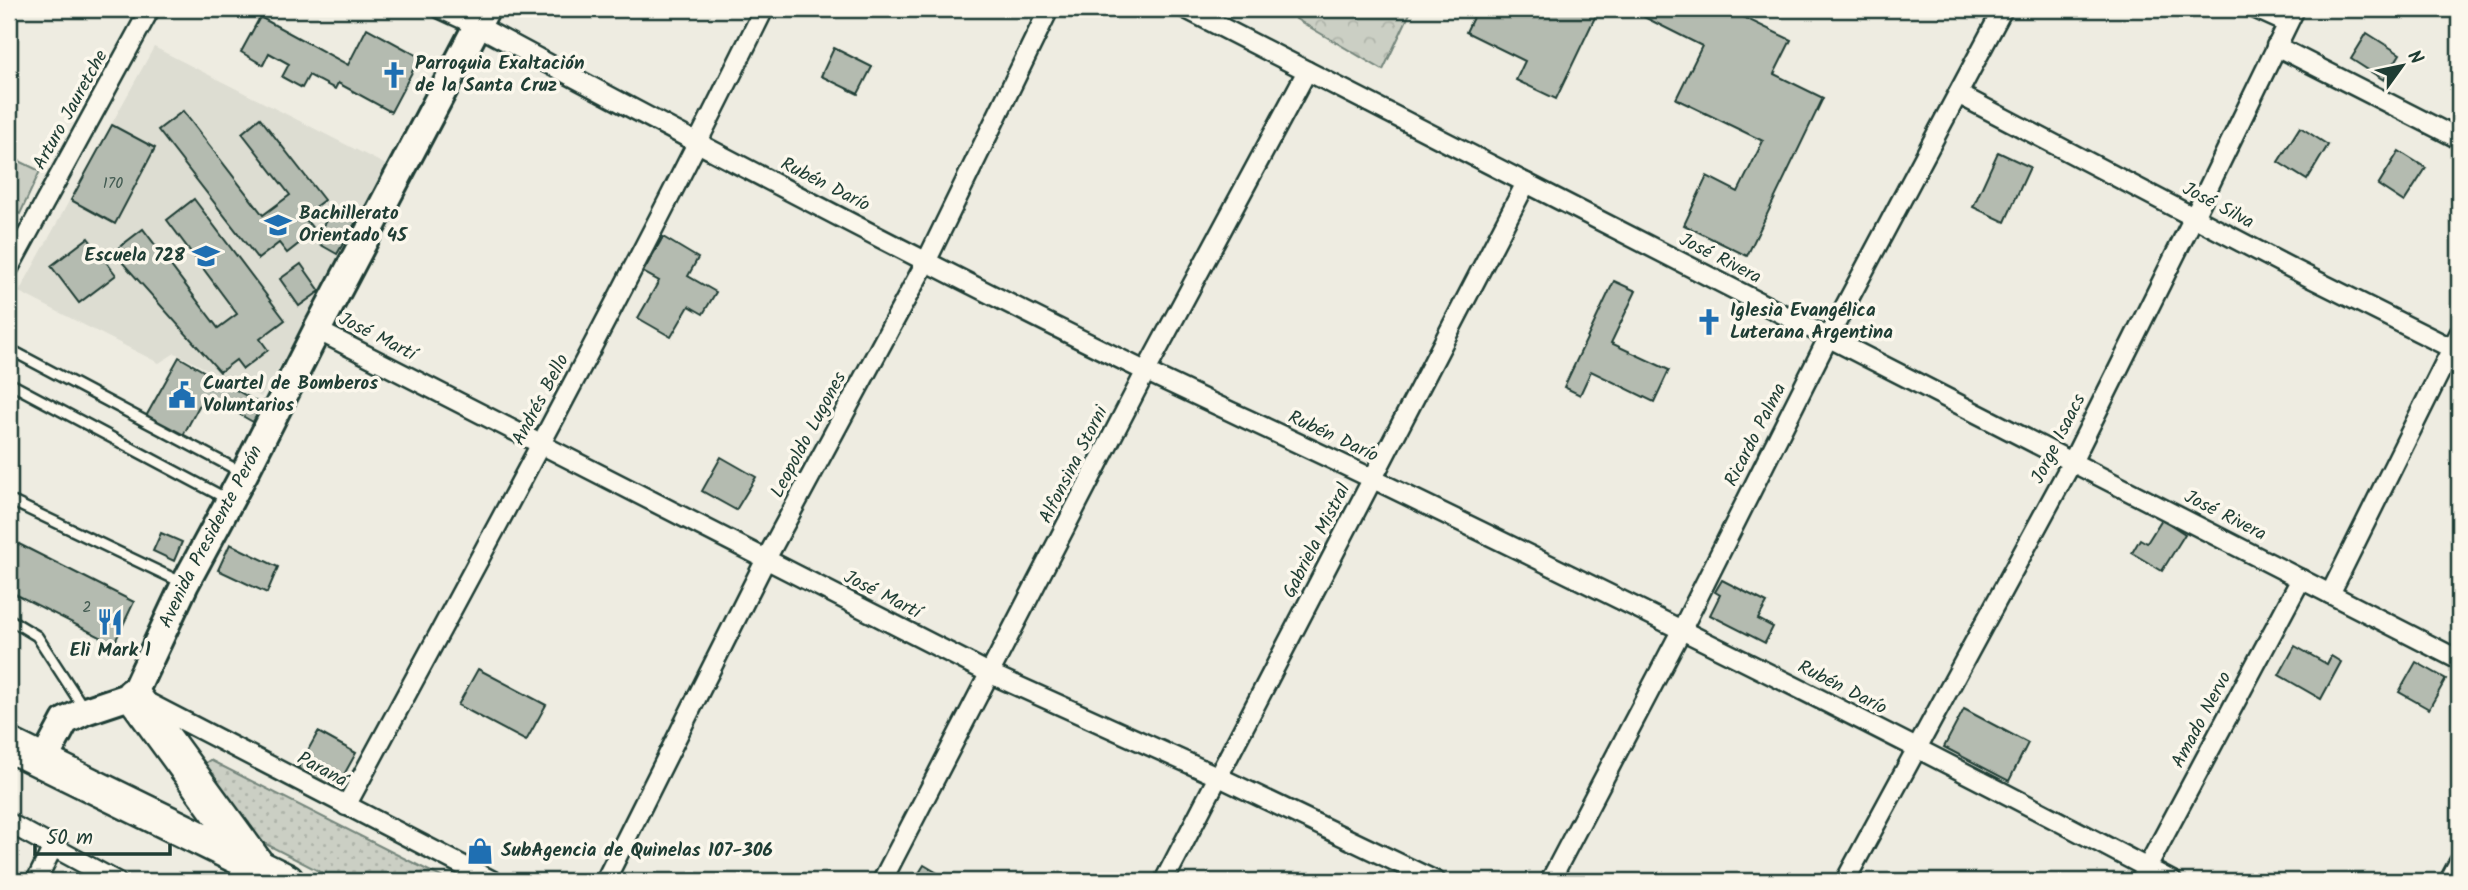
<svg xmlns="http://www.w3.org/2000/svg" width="2468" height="890" font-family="Kalam,sans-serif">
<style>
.built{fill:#ddddd2}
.grass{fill:url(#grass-dots);stroke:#75867c;stroke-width:2}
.forest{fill:url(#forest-crowns);stroke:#75867c;stroke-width:2}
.pitch{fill:#cbcfc4;stroke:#75867c;stroke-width:2}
.building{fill:#b4bbb0;stroke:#1f3d34;stroke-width:2}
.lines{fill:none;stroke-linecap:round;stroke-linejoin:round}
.lane-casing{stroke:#1f3d34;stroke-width:14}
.street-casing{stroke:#1f3d34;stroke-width:23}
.secondary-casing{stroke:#1f3d34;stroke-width:32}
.highway-casing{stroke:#1f3d34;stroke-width:38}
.lane{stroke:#fbf7ec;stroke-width:9}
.street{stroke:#fbf7ec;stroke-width:18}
.secondary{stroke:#fbf7ec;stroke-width:26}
.highway{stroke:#fbf7ec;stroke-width:33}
.labels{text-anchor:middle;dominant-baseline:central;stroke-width:7;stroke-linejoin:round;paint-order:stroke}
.number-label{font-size:16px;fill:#445c53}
.poi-label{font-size:19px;font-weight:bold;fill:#1f3d34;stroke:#fbf7ec;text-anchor:start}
.street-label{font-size:19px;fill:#1f3d34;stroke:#fbf7ec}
</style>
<defs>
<pattern id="grass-dots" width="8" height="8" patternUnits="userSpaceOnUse" patternTransform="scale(1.75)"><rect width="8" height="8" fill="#cbcfc4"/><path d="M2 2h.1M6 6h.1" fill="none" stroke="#aeb3a9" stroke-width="1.8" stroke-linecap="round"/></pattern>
<pattern id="forest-crowns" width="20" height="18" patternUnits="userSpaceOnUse" patternTransform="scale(1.75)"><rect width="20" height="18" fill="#cbcfc4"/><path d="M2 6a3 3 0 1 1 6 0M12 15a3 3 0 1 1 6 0" fill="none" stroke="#aeb3a9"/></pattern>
</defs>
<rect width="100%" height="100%" fill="#eeece1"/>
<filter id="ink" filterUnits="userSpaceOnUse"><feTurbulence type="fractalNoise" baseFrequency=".0143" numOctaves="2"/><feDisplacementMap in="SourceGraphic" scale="14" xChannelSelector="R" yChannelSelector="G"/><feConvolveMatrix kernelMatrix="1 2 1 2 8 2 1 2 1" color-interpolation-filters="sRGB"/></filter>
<g filter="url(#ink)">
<path class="built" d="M 154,47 L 388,166 L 344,262 L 261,397 L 175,353 L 159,363 L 19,292 Z"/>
<path class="grass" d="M 210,760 L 449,881 L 338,881 L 262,842 L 204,764 Z"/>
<path class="forest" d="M 1302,9 L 1412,9 L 1383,70 L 1296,19 Z"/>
<path class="pitch" d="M 9,156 L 40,171 L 20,214 L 9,209 Z"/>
<g class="building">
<path d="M 1477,9 L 1599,9 L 1556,99 L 1516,80 L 1525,61 L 1466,32 Z"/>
<path d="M 1648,9 L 1727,9 L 1791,40 L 1774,74 L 1823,98 L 1747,256 L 1684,225 L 1707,176 L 1738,192 L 1763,141 L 1676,99 L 1702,46 L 1644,17 Z"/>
<path d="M 260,17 L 348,65 L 367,28 L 420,57 L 391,112 L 338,83 L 335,89 L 309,75 L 302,88 L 282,77 L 289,64 L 269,53 L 263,65 L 241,52 Z"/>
<path d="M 2367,33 L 2400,54 L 2384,80 L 2351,59 Z"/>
<path d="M 834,48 L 872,67 L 858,94 L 821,76 Z"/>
<path d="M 183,111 L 263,215 L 290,195 L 242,133 L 260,118 L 324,200 L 303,216 L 315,231 L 287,253 L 279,243 L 258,259 L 158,130 Z"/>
<path d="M 112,125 L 155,148 L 115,224 L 71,200 Z"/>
<path d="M 2300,127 L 2328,145 L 2307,180 L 2278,162 Z"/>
<path d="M 2399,151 L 2426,168 L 2404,202 L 2378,185 Z"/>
<path d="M 1998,152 L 2030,167 L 2005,222 L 1973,207 Z"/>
<path d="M 194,199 L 285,320 L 260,339 L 268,350 L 243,369 L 236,360 L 220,372 L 113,252 L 143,229 L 218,328 L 237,314 L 167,220 Z"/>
<path d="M 334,207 L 357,220 L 337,254 L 314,241 Z"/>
<path d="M 663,237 L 698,258 L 688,276 L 716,292 L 703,314 L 689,306 L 671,337 L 638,318 L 659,281 L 643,272 Z"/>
<path d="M 88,238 L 116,275 L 79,303 L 51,266 Z"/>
<path d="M 301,264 L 320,291 L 299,306 L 280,279 Z"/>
<path d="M 1614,281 L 1636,291 L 1611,343 L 1669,370 L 1654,402 L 1591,371 L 1580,395 L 1564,387 Z"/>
<path d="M 179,357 L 262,405 L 253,422 L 205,395 L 180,441 L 144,420 Z"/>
<path d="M 721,457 L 756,477 L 736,510 L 702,491 Z"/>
<path d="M 2162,519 L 2185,534 L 2162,571 L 2132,553 L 2140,539 L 2147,543 Z"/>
<path d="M 161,533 L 182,542 L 174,561 L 153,551 Z"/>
<path d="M 9,539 L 134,602 L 114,644 L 9,591 Z"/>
<path d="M 230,544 L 278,567 L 267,593 L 218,570 Z"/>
<path d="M 1722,580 L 1767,603 L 1758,619 L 1773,627 L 1765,643 L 1710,615 L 1720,595 L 1715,592 Z"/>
<path d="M 2295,646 L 2327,664 L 2331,656 L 2341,662 L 2321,699 L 2279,675 Z"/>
<path d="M 2416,662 L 2446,679 L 2429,709 L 2399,692 Z"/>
<path d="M 478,669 L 546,705 L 526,741 L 458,705 Z"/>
<path d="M 1964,709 L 2028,743 L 2009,781 L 1944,747 Z"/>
<path d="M 318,732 L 356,753 L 335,791 L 297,770 Z"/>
<path d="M 924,865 L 951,881 L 914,881 Z"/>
</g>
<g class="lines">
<defs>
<g id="lane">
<path d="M 9,349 L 243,473"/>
<path d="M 9,383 L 227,499"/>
<path d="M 9,500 L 183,583"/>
<path d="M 9,619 L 37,636 L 85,710"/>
</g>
<g id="street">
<path d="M 441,9 L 478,26 C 699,145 922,262 1147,372 C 1222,408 1297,442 1371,478 C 1640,608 1909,741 2172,881"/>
<path d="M 1186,9 L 2459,660"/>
<path d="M 2256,9 L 2287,23"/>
<path d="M 2276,46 L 2459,139"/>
<path d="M 1958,94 L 2287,266 L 2459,352"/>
<path d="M 9,268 L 150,9"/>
<path d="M 317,330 L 991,674 L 1219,777 L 1436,881"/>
<path d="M 2330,594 L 2459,334"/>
<path d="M 145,701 L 493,881"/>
<path d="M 346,806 C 489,542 632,278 764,9"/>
<path d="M 9,823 L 116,881"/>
<path d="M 36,881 L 53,847"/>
<path d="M 605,881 L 766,559 L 927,260 L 1049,9"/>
<path d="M 882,881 L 1146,371 L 1307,71"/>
<path d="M 1164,881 L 1526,183"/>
<path d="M 1550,881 L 1681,631 L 1828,338 L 2003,9"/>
<path d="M 1845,881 L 2072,462 L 2194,217 L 2295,9"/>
<path d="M 2140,881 L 2301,579"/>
<path d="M 2449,881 L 2459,862"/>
</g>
<g id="secondary">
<path id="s1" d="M 43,762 L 65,721 L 85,711 L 133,695 L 185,584 L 244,474 L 317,330 L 486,9"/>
</g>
<g id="highway">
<path d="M 133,695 L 255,862"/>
<path d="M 9,745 L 287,881"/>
</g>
</defs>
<use href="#lane" class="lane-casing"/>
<use href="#street" class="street-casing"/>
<use href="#secondary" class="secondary-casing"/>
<use href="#highway" class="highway-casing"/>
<use href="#lane" class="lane"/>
<use href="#street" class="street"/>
<use href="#secondary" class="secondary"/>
<use href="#highway" class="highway"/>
</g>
</g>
<defs>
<symbol id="church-bare" viewBox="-9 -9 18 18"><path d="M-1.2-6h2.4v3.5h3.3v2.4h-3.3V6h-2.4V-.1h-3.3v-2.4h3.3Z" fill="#1f6fb2" stroke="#fbf7ec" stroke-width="2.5" paint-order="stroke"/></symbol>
<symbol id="school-bare" viewBox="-9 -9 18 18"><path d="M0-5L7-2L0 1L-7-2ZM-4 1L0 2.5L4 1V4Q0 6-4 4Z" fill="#1f6fb2" stroke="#fbf7ec" stroke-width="2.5" paint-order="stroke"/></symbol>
<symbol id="civic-bare" viewBox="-9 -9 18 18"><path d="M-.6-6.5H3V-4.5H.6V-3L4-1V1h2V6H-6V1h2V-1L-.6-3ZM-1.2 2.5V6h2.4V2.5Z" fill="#1f6fb2" stroke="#fbf7ec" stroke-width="2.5" paint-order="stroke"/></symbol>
<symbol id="restaurant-bare" viewBox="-9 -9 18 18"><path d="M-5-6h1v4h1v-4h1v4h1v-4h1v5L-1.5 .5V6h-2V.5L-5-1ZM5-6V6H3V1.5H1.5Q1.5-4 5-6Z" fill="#1f6fb2" stroke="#fbf7ec" stroke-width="2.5" paint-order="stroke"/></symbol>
<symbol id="shop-bare" viewBox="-9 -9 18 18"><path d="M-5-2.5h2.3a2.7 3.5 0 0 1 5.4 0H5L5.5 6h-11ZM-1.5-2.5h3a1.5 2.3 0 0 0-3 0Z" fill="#1f6fb2" stroke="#fbf7ec" stroke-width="2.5" paint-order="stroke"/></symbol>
</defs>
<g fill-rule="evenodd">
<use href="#church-bare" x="375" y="56" width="38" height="38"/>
<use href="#school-bare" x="259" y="206" width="38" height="38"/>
<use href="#school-bare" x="187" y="237" width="38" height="38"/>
<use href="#church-bare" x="1690" y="303" width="38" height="38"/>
<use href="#civic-bare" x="163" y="376" width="38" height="38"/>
<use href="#restaurant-bare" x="91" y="603" width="38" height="38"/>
<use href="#shop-bare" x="461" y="832" width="38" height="38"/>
</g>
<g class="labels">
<g class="number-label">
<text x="113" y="183">170</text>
<text x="87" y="607">2</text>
</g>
<g class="poi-label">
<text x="415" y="64">Parroquia Exaltación<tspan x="415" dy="22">de la Santa Cruz</tspan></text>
<text x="299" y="214">Bachillerato<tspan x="299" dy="22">Orientado 45</tspan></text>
<text x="185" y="256" text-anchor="end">Escuela 728</text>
<text x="1730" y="311">Iglesia Evangélica<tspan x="1730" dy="22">Luterana Argentina</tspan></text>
<text x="203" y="384">Cuartel de Bomberos<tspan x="203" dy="22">Voluntarios</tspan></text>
<text x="110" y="651" text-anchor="middle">Eli Mark l</text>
<text x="501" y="851">SubAgencia de Quinelas 107-306</text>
</g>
<g class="street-label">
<text transform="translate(71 110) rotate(-61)">Arturo Jauretche</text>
<text transform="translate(825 185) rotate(27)">Rubén Darío</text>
<text transform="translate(2218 206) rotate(28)">José Silva</text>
<text transform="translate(1720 259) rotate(27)">José Rivera</text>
<text transform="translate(377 337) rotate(27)">José Martí</text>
<text transform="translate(541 400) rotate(-62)">Andrés Bello</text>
<text transform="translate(809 435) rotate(-62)">Leopoldo Lugones</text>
<text transform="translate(1756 435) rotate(-63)">Ricardo Palma</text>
<text transform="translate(1333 437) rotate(25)">Rubén Darío</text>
<text transform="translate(2059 439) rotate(-63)">Jorge Isaacs</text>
<text transform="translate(1074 465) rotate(-63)">Alfonsina Storni</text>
<text transform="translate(2225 516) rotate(27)">José Rivera</text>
<text stroke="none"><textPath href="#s1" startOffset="296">Avenida Presidente Perón</textPath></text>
<text transform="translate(1317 541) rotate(-63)">Gabriela Mistral</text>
<text transform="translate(882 595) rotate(27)">José Martí</text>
<text transform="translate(1842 688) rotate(27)">Rubén Darío</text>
<text transform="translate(2202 720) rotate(-62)">Amado Nervo</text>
<text transform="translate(322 770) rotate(28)">Paraná</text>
</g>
</g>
<rect width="2468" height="890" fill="none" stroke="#fbf7ec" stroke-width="35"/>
<rect x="18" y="18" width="2433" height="855" fill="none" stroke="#1f3d34" stroke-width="2.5" filter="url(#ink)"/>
<g transform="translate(2402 66) rotate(57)" stroke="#fbf7ec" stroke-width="5" paint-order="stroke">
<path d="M0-5L12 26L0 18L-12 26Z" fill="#1f3d34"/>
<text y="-10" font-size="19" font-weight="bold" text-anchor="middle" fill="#1f3d34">N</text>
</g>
<path d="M35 844v10h135v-10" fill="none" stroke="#1f3d34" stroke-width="3.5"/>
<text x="46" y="844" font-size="21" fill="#1f3d34" stroke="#fbf7ec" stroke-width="5" paint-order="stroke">50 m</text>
</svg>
